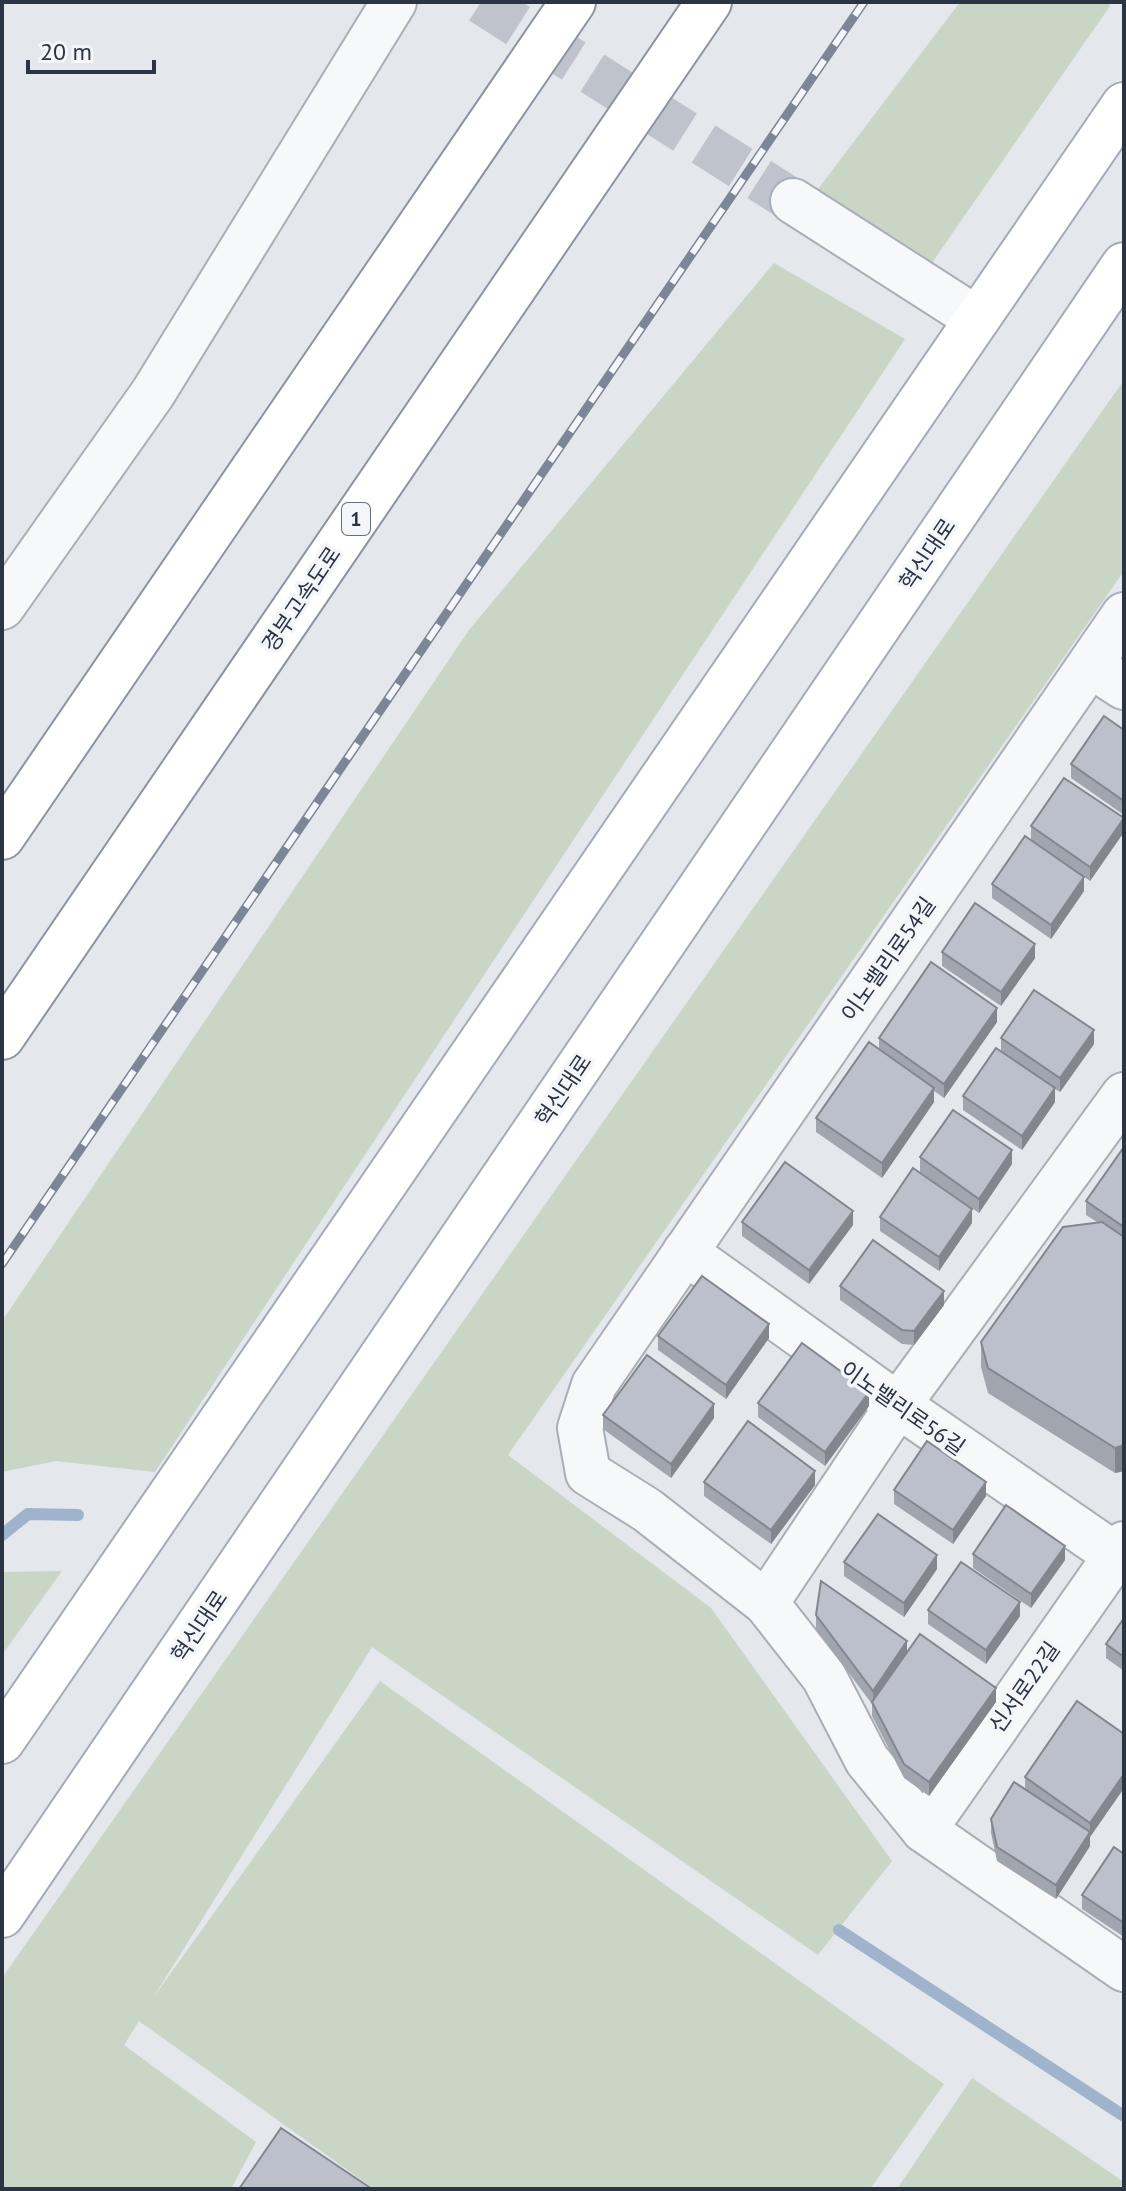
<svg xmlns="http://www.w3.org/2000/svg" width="1126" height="2191" font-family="'PT Sans','Noto Sans KR',sans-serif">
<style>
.green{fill:#c9d6c5}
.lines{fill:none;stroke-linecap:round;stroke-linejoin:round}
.stream{stroke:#9fb4cc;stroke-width:12}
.minor-tunnel{stroke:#bfc3cb;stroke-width:44;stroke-dasharray:44 22;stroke-linecap:butt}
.minor-casing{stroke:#a9aeb7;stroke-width:48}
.major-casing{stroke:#a3abb8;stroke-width:48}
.highway-casing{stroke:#8b94a3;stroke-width:48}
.minor{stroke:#f7f8fa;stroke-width:44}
.major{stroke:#fff;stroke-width:44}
.highway{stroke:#fff;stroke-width:44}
.rail-casing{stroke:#7d8696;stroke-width:9}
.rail{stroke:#f4f6f9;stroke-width:6;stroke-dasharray:18;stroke-linecap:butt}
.wall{fill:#a1a5ae}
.shaded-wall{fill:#83868d}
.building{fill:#bbc0ca;stroke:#83868d;stroke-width:2}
.labels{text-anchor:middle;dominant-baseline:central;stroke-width:7;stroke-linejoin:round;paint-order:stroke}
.shield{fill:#f4f6f9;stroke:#676e7b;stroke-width:2}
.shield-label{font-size:20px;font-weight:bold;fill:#2b3445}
.street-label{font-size:22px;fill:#2b3445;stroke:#f4f6f9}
</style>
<rect width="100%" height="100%" fill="#e4e7ec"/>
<g class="green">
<path d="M 960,2 L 1109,2 L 1110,6 L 929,267 L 818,189 Z"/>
<path d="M 774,263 L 905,339 L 155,1472 L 56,1461 L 2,1472 L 2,1321 L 469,630 Z"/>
<path d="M 1124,380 L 1124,571 L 508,1455 L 711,1608 L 892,1861 L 818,1955 L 372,1647 L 153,1998 L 380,1681 L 944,2084 L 870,2189 L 374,2189 L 139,2021 L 124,2045 L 256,2142 L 231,2189 L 2,2189 L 2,1978 Z"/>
<path d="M 62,1571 L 2,1655 L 2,1572 Z"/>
<path d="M 972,2078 L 1124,2182 L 1124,2189 L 897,2189 Z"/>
</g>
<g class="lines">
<g class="stream">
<path d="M 2,1535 L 28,1514 L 78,1515"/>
<path d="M 839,1930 L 1124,2116"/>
</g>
<path class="minor-tunnel" d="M 481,2 L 793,201"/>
<defs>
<g id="minor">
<path d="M 793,201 L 977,319"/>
<path d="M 2,607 L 153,393 L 394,2"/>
<path d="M 1124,615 L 594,1385 L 580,1428 L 588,1473 L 647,1510 L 766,1603 L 824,1677 L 867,1760 L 924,1830 L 1124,1969"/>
<path d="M 1090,665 L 1124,687"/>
<path d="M 685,1252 L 898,1405 L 1124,1561"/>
<path d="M 766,1603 L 898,1405 L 1124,1095"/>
<path d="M 924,1830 L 1124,1544"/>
</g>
<g id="major">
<path d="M 2,1741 L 1124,105"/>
<path d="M 2,1915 L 1124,265"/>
</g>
<g id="highway">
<path d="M 2,837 L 573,2"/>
<path d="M 2,1037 L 709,2"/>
</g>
</defs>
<use href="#minor" class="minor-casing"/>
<use href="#major" class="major-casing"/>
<use href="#highway" class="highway-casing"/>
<use href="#minor" class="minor"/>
<use href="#major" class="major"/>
<use href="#highway" class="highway"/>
<defs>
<path id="rail" d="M 2,1264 L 864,2"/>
</defs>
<use href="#rail" class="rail-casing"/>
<use href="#rail" class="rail"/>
</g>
<g class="wall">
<path d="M 1124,730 L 1124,815 L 1071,778 L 1071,764 Z"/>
<path d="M 1031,826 L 1124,832 L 1090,881 L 1041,847 L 1084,891 L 1051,939 L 992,898 L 992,884 L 1031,840 Z"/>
<path d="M 942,952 L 1035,958 L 1001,1006 L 942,966 Z"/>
<path d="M 997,1022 L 944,1098 L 934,1091 L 934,1102 L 882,1178 L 816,1132 L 816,1118 L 879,1049 L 879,1038 Z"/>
<path d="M 1001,1038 L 1094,1044 L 1060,1092 L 1055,1089 L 1055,1102 L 1022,1150 L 963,1110 L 963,1096 L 1001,1051 Z"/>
<path d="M 1124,1147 L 1124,1471 L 1115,1473 L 988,1393 L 981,1367 L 981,1342 L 1097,1222 L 1086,1215 L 1086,1201 Z"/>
<path d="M 920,1157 L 1012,1164 L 979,1213 L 920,1172 Z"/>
<path d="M 880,1217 L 972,1223 L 939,1271 L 880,1231 Z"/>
<path d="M 742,1222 L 853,1225 L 809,1284 L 742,1236 Z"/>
<path d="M 840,1286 L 944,1305 L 914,1345 L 902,1344 L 840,1300 Z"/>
<path d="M 658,1336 L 769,1338 L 726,1399 L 658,1350 Z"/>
<path d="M 758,1403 L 869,1406 L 825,1466 L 758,1417 Z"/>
<path d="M 603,1415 L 714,1418 L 671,1478 L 603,1429 Z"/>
<path d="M 704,1482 L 815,1485 L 771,1544 L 704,1496 Z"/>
<path d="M 894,1490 L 986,1496 L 953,1544 L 894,1504 Z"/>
<path d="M 973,1554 L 1065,1560 L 1031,1608 L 973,1568 Z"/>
<path d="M 844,1562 L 937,1569 L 904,1617 L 844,1576 Z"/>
<path d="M 928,1610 L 1020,1616 L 986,1664 L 928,1624 Z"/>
<path d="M 816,1615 L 907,1652 L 996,1702 L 929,1796 L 904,1778 L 872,1716 L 872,1704 L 816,1629 Z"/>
<path d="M 1124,1618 L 1124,1671 L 1106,1658 L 1106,1644 Z"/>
<path d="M 1124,1734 L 1124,1788 L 1090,1837 L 1090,1846 L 1056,1899 L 997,1861 L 991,1833 L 991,1819 L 1025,1789 L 1025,1777 Z"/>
<path d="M 1124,1854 L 1124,1937 L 1082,1909 L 1082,1895 Z"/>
</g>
<g class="shaded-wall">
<path d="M 1124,818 L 1124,832 L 1090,881 L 1090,867 Z"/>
<path d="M 1084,877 L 1084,891 L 1051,939 L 1051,925 Z"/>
<path d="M 1035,944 L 1035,958 L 1001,1006 L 1001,992 Z"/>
<path d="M 997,1008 L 997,1022 L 944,1098 L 944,1084 Z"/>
<path d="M 1094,1030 L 1094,1044 L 1060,1092 L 1060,1078 Z"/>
<path d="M 934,1088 L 934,1102 L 882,1178 L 882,1163 Z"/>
<path d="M 1055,1088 L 1055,1102 L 1022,1150 L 1022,1136 Z"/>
<path d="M 1012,1150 L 1012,1164 L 979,1213 L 979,1199 Z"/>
<path d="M 972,1209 L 972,1223 L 939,1271 L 939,1257 Z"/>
<path d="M 853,1211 L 853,1225 L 809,1284 L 809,1270 Z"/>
<path d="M 944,1291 L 944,1305 L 914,1345 L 914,1331 Z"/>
<path d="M 769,1324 L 769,1338 L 726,1399 L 726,1385 Z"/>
<path d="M 869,1392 L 869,1406 L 825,1466 L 825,1452 Z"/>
<path d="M 714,1404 L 714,1418 L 671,1478 L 671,1464 Z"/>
<path d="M 1124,1445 L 1124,1471 L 1115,1473 L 1115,1448 Z"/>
<path d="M 815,1471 L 815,1485 L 771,1544 L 771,1530 Z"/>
<path d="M 986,1482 L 986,1496 L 953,1544 L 953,1530 Z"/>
<path d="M 1065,1546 L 1065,1560 L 1031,1608 L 1031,1594 Z"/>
<path d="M 937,1555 L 937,1569 L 904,1617 L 904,1603 Z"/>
<path d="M 1020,1602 L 1020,1616 L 986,1664 L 986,1650 Z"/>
<path d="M 907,1641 L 907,1655 L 873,1705 L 873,1691 Z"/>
<path d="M 996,1688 L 996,1702 L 929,1796 L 929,1782 Z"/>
<path d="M 1124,1774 L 1124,1788 L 1090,1837 L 1090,1823 Z"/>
<path d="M 1090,1832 L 1090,1846 L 1056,1899 L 1056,1885 Z"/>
</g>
<g class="building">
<path d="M 1104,716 L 1124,730 L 1124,801 L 1071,764 Z"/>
<path d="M 1064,778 L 1124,818 L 1090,867 L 1031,826 Z"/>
<path d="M 1025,836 L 1084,877 L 1051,925 L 992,884 Z"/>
<path d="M 975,903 L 1035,944 L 1001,992 L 942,952 Z"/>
<path d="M 931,962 L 997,1008 L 944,1084 L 879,1038 Z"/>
<path d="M 1034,990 L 1094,1030 L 1060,1078 L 1001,1038 Z"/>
<path d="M 869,1042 L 934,1088 L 882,1163 L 816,1118 Z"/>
<path d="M 996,1048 L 1055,1088 L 1022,1136 L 963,1096 Z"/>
<path d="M 953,1110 L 1012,1150 L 979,1199 L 920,1157 Z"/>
<path d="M 1124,1147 L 1124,1227 L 1086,1201 Z"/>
<path d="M 785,1162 L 853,1211 L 809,1270 L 742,1222 Z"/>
<path d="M 913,1168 L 972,1209 L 939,1257 L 880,1217 Z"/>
<path d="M 1102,1222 L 1124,1237 L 1124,1445 L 1115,1448 L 988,1368 L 981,1342 L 1063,1227 Z"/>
<path d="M 873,1240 L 944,1291 L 914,1331 L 902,1330 L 840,1286 Z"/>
<path d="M 702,1276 L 769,1324 L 726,1385 L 658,1336 Z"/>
<path d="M 802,1343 L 869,1392 L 825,1452 L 758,1403 Z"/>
<path d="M 647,1355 L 714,1404 L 671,1464 L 603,1415 Z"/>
<path d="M 748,1421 L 815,1471 L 771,1530 L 704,1482 Z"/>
<path d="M 927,1441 L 986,1482 L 953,1530 L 894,1490 Z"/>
<path d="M 1006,1505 L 1065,1546 L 1031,1594 L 973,1554 Z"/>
<path d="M 878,1514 L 937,1555 L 904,1603 L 844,1562 Z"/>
<path d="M 961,1562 L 1020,1602 L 986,1650 L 928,1610 Z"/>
<path d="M 821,1581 L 907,1641 L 873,1691 L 816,1615 Z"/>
<path d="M 1124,1618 L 1124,1657 L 1106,1644 Z"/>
<path d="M 920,1634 L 996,1688 L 929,1782 L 904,1764 L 872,1702 Z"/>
<path d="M 1077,1701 L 1124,1734 L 1124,1774 L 1090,1823 L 1025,1777 Z"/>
<path d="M 1014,1782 L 1090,1832 L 1056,1885 L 997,1847 L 991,1819 Z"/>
<path d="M 1114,1847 L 1124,1854 L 1124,1923 L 1082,1895 Z"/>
<path d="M 281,2128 L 372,2189 L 239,2189 Z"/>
</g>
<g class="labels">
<rect class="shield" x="342" y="503" width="28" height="32" rx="6"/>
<g class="shield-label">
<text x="356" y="519">1</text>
</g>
<g class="street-label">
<text transform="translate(927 554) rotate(-56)">혁신대로</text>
<text transform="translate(301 599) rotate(-56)">경부고속도로</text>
<text transform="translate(888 959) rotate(-55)">이노밸리로54길</text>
<text transform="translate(563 1090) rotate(-56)">혁신대로</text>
<text transform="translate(903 1408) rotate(35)">이노밸리로56길</text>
<text transform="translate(199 1626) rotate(-56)">혁신대로</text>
<text transform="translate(1024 1687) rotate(-55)">신서로22길</text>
</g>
</g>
<rect width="1126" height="2191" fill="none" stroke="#2b3445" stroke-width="8"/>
<path d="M28 60v12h126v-12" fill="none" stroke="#2b3445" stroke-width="4"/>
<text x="40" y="60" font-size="24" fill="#2b3445" stroke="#f4f6f9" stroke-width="6" paint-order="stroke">20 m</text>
</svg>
